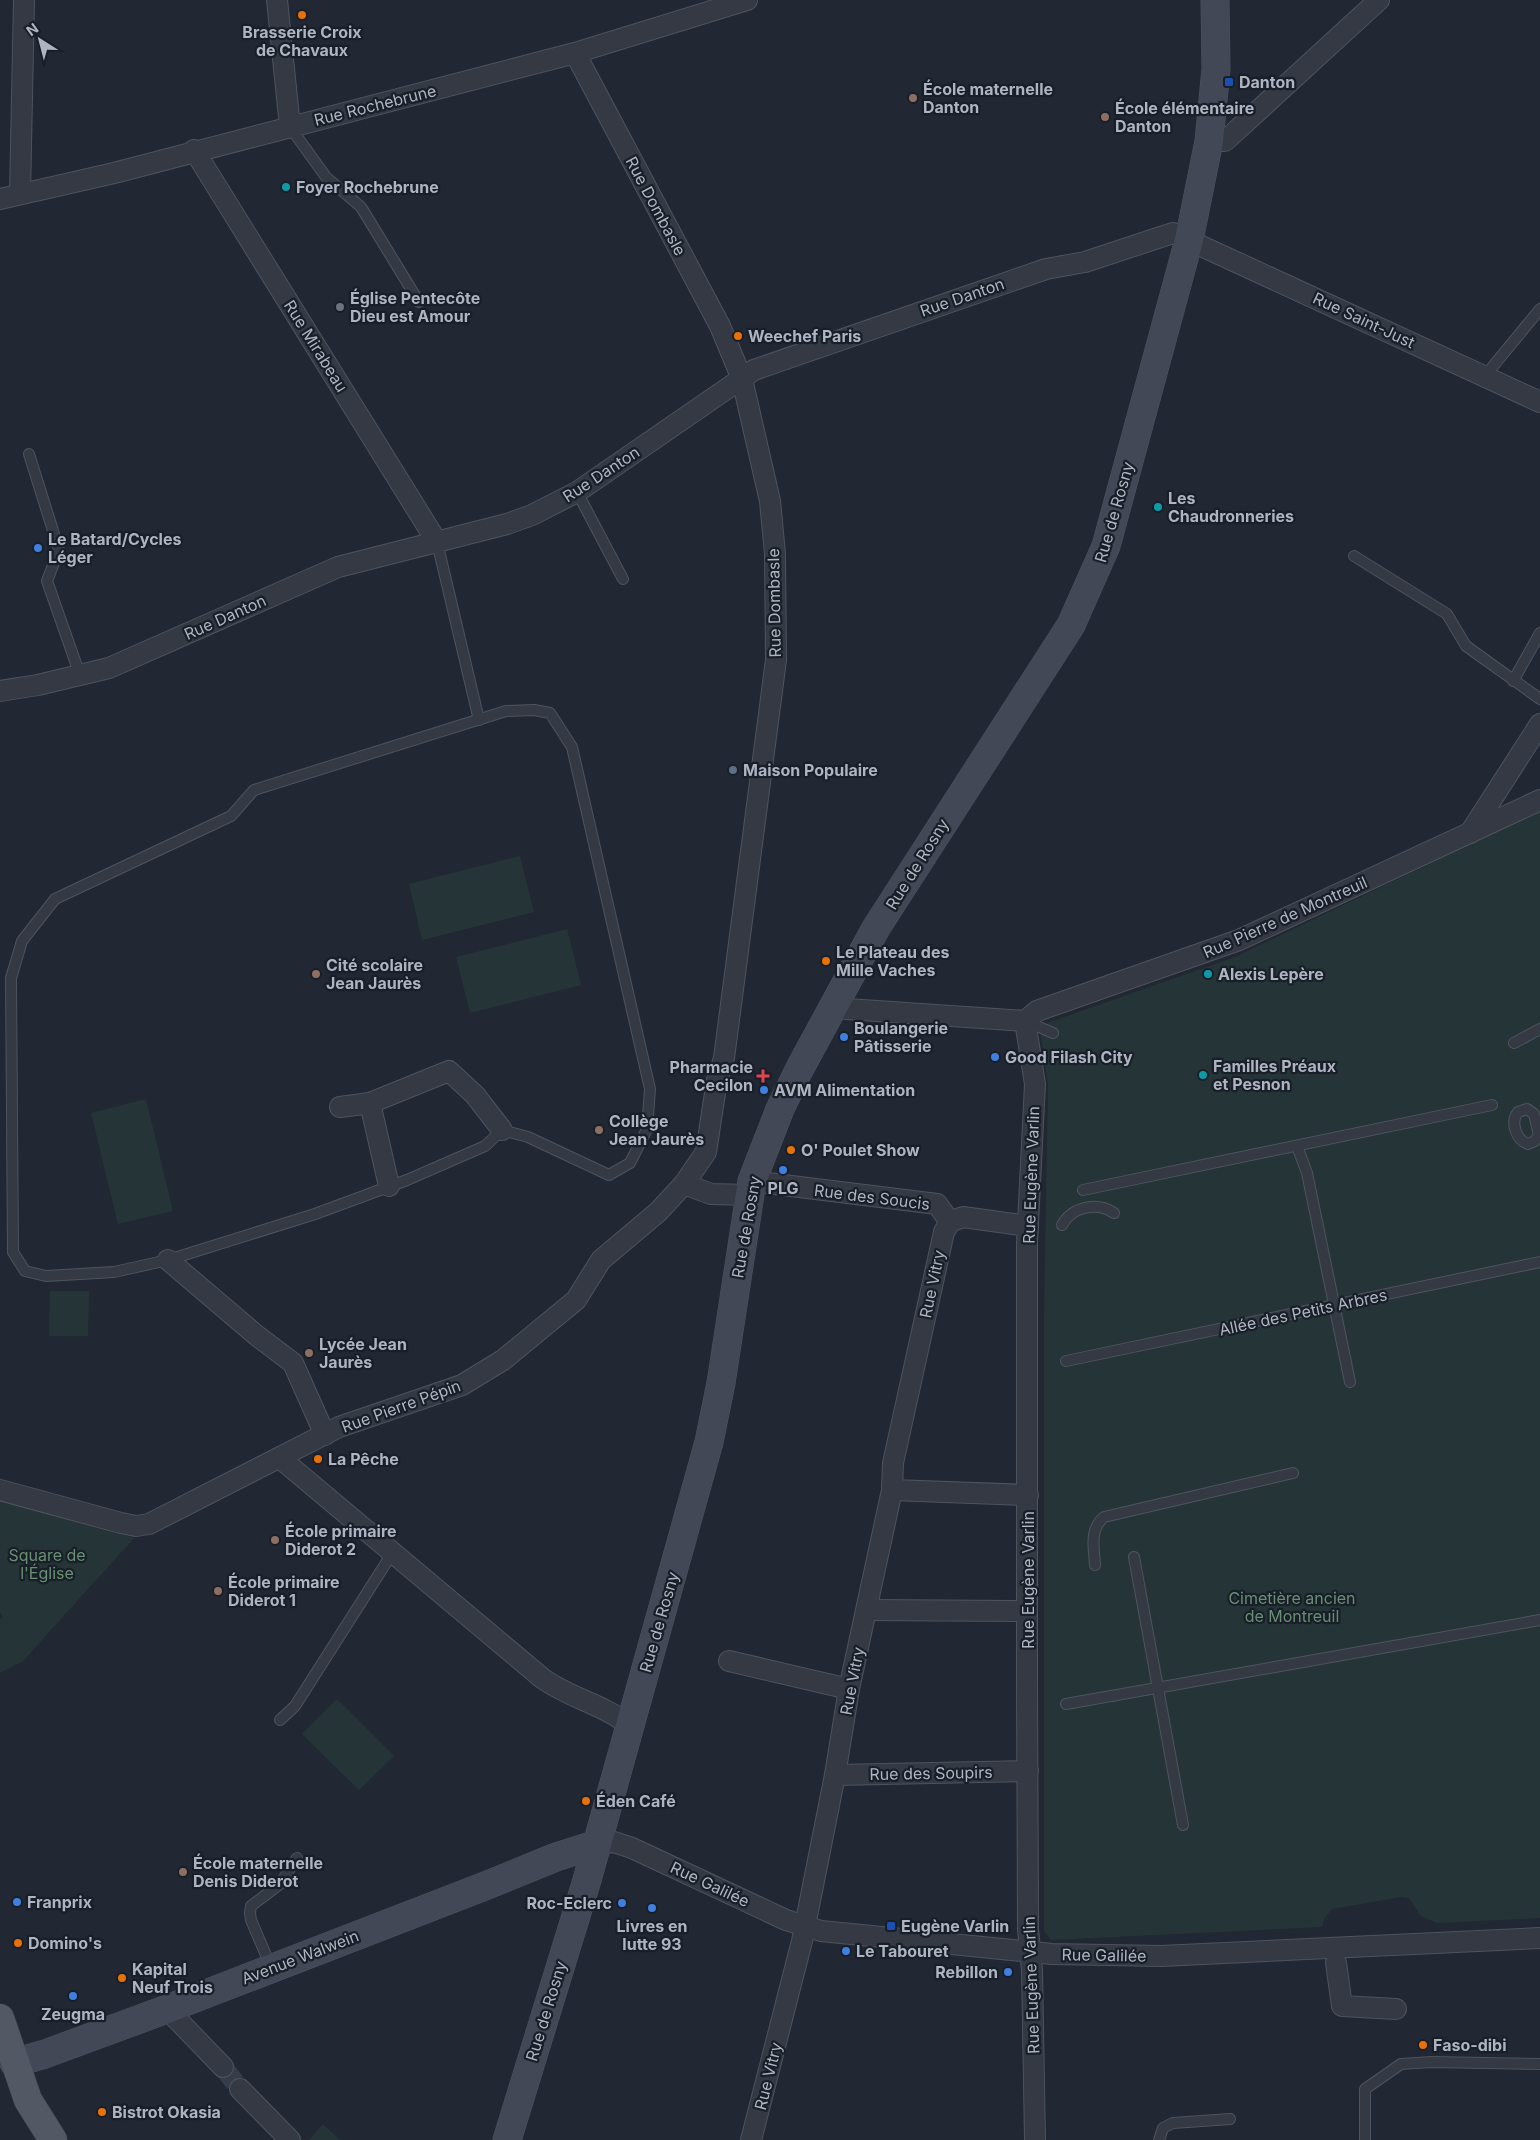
<svg xmlns="http://www.w3.org/2000/svg" width="1540" height="2140" font-family="Inter,sans-serif">
<style>
.green{fill:#253537}
.lines{fill:none;stroke-linecap:round;stroke-linejoin:round}
.street-tunnel{stroke:#363c48;stroke-width:20;stroke-dasharray:20 10;stroke-linecap:butt}
.lane-casing{stroke:#4e545f;stroke-width:12}
.street-casing{stroke:#4e545f;stroke-width:22}
.secondary-casing{stroke:#4e545f;stroke-width:29}
.primary-casing{stroke:#3d434d;stroke-width:29}
.lane{stroke:#343944;stroke-width:10}
.street{stroke:#343944;stroke-width:20}
.secondary{stroke:#424856;stroke-width:28}
.primary{stroke:#525864;stroke-width:28}
.food-dot{fill:#e8710a;stroke:#191f28;stroke-width:2}
.transit-dot{fill:#1a4fb4;stroke:#191f28;stroke-width:2}
.education-dot{fill:#8d6e63;stroke:#191f28;stroke-width:2}
.culture-dot{fill:#0f9aa8;stroke:#191f28;stroke-width:2}
.worship-dot{fill:#6b7280;stroke:#191f28;stroke-width:2}
.shop-dot{fill:#3f7fe0;stroke:#191f28;stroke-width:2}
.service-dot{fill:#5c6f8a;stroke:#191f28;stroke-width:2}
.health-dot{fill:#e0444e;stroke:#191f28;stroke-width:2}
.labels{text-anchor:middle;dominant-baseline:central;stroke-width:4.5;stroke-linejoin:round;paint-order:stroke}
.poi-label{font-size:16px;font-weight:bold;fill:#aeb4c1;stroke:#191f28;text-anchor:start}
.street-label{font-size:16px;fill:#aeb4c1;stroke:#191f28}
.park-label{font-size:16px;fill:#688f73;stroke:#191f28}
</style>
<rect width="100%" height="100%" fill="#212733"/>
<g class="green">
<path d="M 1540,811 L 1540,1918 L 1437,1923 L 1421,1916 L 1409,1898 L 1401,1897 L 1332,1909 L 1324,1919 L 1322,1927 L 1051,1940 L 1044,1931 L 1044,1317 L 1048,1085 L 1041,1036 L 1047,1023 L 1235,957 Z"/>
<path d="M 520,856 L 534,912 L 422,940 L 409,884 Z"/>
<path d="M 567,929 L 581,985 L 470,1013 L 456,957 Z"/>
<path d="M 146,1099 L 173,1211 L 118,1224 L 91,1113 Z"/>
<path d="M 50,1291 L 89,1291 L 88,1336 L 49,1336 Z"/>
<path d="M 0,1501 L 134,1538 L 23,1661 L 0,1673 L 0,1619 L 3,1618 L 0,1612 Z"/>
<path d="M 337,1699 L 394,1756 L 359,1790 L 302,1734 Z"/>
<path d="M 323,2124 L 340,2140 L 309,2140 Z"/>
</g>
<g class="lines">
<path class="street-tunnel" d="M 223,2067 L 240,2089"/>
<defs>
<g id="lane">
<path d="M 290,127 L 326,177 L 361,207 L 419,302"/>
<path d="M 1485,376 L 1540,309"/>
<path d="M 29,454 L 59,550 L 47,581 L 80,675"/>
<path d="M 577,492 L 623,579"/>
<path d="M 437,542 L 479,720"/>
<path d="M 1354,556 L 1447,614 L 1466,646 L 1540,699"/>
<path d="M 1513,681 L 1540,633"/>
<path d="M 534,710 L 550,713 L 572,747 L 650,1089 L 647,1129 L 630,1163 L 609,1175 L 528,1137 L 502,1130 L 485,1146 L 407,1180 L 315,1214 L 168,1260 L 114,1272 L 46,1276 L 25,1271 L 13,1252 L 11,978 L 22,941 L 55,899 L 231,816 L 254,790 L 506,711 Z"/>
<path d="M 1025,1021 L 1053,1033"/>
<path d="M 1514,1043 L 1540,1029"/>
<path d="M 1527,1109 L 1534,1114 L 1539,1135 L 1535,1141 L 1528,1144 C 1516,1140 1510,1122 1518,1112 Z"/>
<path d="M 1297,1146 L 1307,1173 L 1350,1382"/>
<path d="M 1083,1190 L 1492,1105"/>
<path d="M 1062,1225 C 1072,1207 1097,1201 1114,1213"/>
<path d="M 1066,1361 L 1540,1262"/>
<path d="M 1134,1557 L 1183,1825"/>
<path d="M 1095,1565 C 1094,1548 1089,1530 1104,1517 L 1293,1473"/>
<path d="M 1066,1704 L 1540,1620"/>
<path d="M 280,1720 L 295,1706 L 393,1552"/>
<path d="M 271,1967 L 251,1920 L 250,1913 L 251,1906 L 280,1884 L 297,1858"/>
<path d="M 1159,2140 L 1163,2128 L 1173,2123 L 1230,2119"/>
<path d="M 1365,2140 L 1365,2089 L 1401,2064 L 1431,2062 L 1540,2064"/>
</g>
<g id="street">
<path d="M 277,0 L 290,127"/>
<path d="M 1209,141 L 1225,141 L 1379,0"/>
<path d="M 194,150 L 437,542"/>
<path d="M 20,194 L 24,0"/>
<path d="M 0,199 L 114,173 L 575,53 L 747,0"/>
<path d="M 0,691 L 38,685 L 109,668 L 338,567 L 507,524 L 532,515 L 577,492 L 754,370 L 1046,269 L 1085,262 L 1173,233 L 1540,402"/>
<path d="M 1470,833 L 1540,724"/>
<path d="M 832,1008 L 1025,1021 L 1037,1011 L 1239,940 L 1540,800"/>
<path d="M 1025,1021 L 1035,1084 L 1027,1243 L 1027,1680 L 1028,1929 L 1032,1970 L 1035,2140"/>
<path d="M 370,1103 L 389,1186"/>
<path d="M 340,1107 L 370,1103 L 449,1071 L 475,1095 L 502,1130"/>
<path d="M 767,1183 L 937,1204 L 950,1222"/>
<path d="M 684,1184 L 711,1194 L 749,1195"/>
<path d="M 168,1260 L 256,1335 L 293,1363 L 325,1435"/>
<path d="M 280,1458 L 542,1678 C 569,1698 603,1704 629,1725"/>
<path d="M 0,1490 L 121,1523 L 136,1526 L 149,1524 L 339,1427 L 462,1385 L 503,1360 L 576,1300 L 601,1260 L 658,1212 L 684,1184 L 706,1152 L 717,1080 L 724,1058 L 776,660 L 775,554 L 770,501 L 742,379 L 720,326 L 575,53"/>
<path d="M 892,1490 L 1028,1495"/>
<path d="M 867,1610 L 1027,1611"/>
<path d="M 729,1661 L 849,1689"/>
<path d="M 835,1775 L 1028,1771"/>
<path d="M 597,1844 L 614,1842 L 632,1848 L 786,1920 L 821,1931 L 1052,1954 L 1161,1956 L 1540,1938"/>
<path d="M 1336,1963 L 1342,2006 L 1396,2009"/>
<path d="M 167,2009 L 223,2067"/>
<path d="M 240,2089 L 290,2140"/>
<path d="M 751,2140 L 802,1941 L 835,1775 L 849,1689 L 892,1490 L 893,1463 L 944,1232 L 950,1222 L 963,1217 L 1028,1226"/>
</g>
<g id="secondary">
<path d="M 14,2063 L 45,2054 L 167,2009 L 485,1886 L 556,1857 L 597,1844"/>
<path d="M 507,2140 L 587,1880 L 709,1442 L 721,1383 L 752,1181 L 780,1109 L 800,1068 L 876,928 L 1071,625 L 1106,546 L 1189,240 L 1209,141 L 1216,69 L 1215,0"/>
</g>
<path id="primary" d="M 0,2018 L 28,2100 L 53,2140"/>
</defs>
<use href="#lane" class="lane-casing"/>
<use href="#street" class="street-casing"/>
<use href="#secondary" class="secondary-casing"/>
<use href="#primary" class="primary-casing"/>
<use href="#lane" class="lane"/>
<use href="#street" class="street"/>
<use href="#secondary" class="secondary"/>
<use href="#primary" class="primary"/>
</g>
<g class="food-dot">
<circle cx="302" cy="15" r="5"/>
<circle cx="738" cy="336" r="5"/>
<circle cx="826" cy="961" r="5"/>
<circle cx="791" cy="1150" r="5"/>
<circle cx="318" cy="1459" r="5"/>
<circle cx="586" cy="1801" r="5"/>
<circle cx="18" cy="1943" r="5"/>
<circle cx="122" cy="1978" r="5"/>
<circle cx="1423" cy="2045" r="5"/>
<circle cx="102" cy="2112" r="5"/>
</g>
<g class="transit-dot">
<rect x="1224" y="77" width="10" height="10" rx="2.5"/>
<rect x="886" y="1921" width="10" height="10" rx="2.5"/>
</g>
<g class="education-dot">
<circle cx="913" cy="98" r="5"/>
<circle cx="1105" cy="117" r="5"/>
<circle cx="316" cy="974" r="5"/>
<circle cx="599" cy="1130" r="5"/>
<circle cx="309" cy="1353" r="5"/>
<circle cx="275" cy="1540" r="5"/>
<circle cx="218" cy="1591" r="5"/>
<circle cx="183" cy="1872" r="5"/>
</g>
<g class="culture-dot">
<circle cx="286" cy="187" r="5"/>
<circle cx="1158" cy="507" r="5"/>
<circle cx="1208" cy="974" r="5"/>
<circle cx="1203" cy="1075" r="5"/>
</g>
<circle class="worship-dot" cx="340" cy="307" r="5"/>
<g class="shop-dot">
<circle cx="38" cy="548" r="5"/>
<circle cx="844" cy="1037" r="5"/>
<circle cx="995" cy="1057" r="5"/>
<circle cx="764" cy="1090" r="5"/>
<circle cx="783" cy="1170" r="5"/>
<circle cx="17" cy="1902" r="5"/>
<circle cx="622" cy="1903" r="5"/>
<circle cx="652" cy="1908" r="5"/>
<circle cx="846" cy="1951" r="5"/>
<circle cx="1008" cy="1972" r="5"/>
<circle cx="73" cy="1996" r="5"/>
</g>
<circle class="service-dot" cx="733" cy="770" r="5"/>
<path class="health-dot" d="M760.5 1068.5h5v5h5v5h-5v5h-5v-5h-5v-5h5z"/>
<g class="labels">
<g class="poi-label">
<text x="302" y="32" text-anchor="middle">Brasserie Croix<tspan x="302" dy="18">de Chavaux</tspan></text>
<text x="1239" y="82">Danton</text>
<text x="923" y="89">École maternelle<tspan x="923" dy="18">Danton</tspan></text>
<text x="1115" y="108">École élémentaire<tspan x="1115" dy="18">Danton</tspan></text>
<text x="296" y="187">Foyer Rochebrune</text>
<text x="350" y="298">Église Pentecôte<tspan x="350" dy="18">Dieu est Amour</tspan></text>
<text x="748" y="336">Weechef Paris</text>
<text x="1168" y="498">Les<tspan x="1168" dy="18">Chaudronneries</tspan></text>
<text x="48" y="539">Le Batard/Cycles<tspan x="48" dy="18">Léger</tspan></text>
<text x="743" y="770">Maison Populaire</text>
<text x="836" y="952">Le Plateau des<tspan x="836" dy="18">Mille Vaches</tspan></text>
<text x="326" y="965">Cité scolaire<tspan x="326" dy="18">Jean Jaurès</tspan></text>
<text x="1218" y="974">Alexis Lepère</text>
<text x="854" y="1028">Boulangerie<tspan x="854" dy="18">Pâtisserie</tspan></text>
<text x="1005" y="1057">Good Filash City</text>
<text x="1213" y="1066">Familles Préaux<tspan x="1213" dy="18">et Pesnon</tspan></text>
<text x="753" y="1067" text-anchor="end">Pharmacie<tspan x="753" dy="18">Cecilon</tspan></text>
<text x="774" y="1090">AVM Alimentation</text>
<text x="609" y="1121">Collège<tspan x="609" dy="18">Jean Jaurès</tspan></text>
<text x="801" y="1150">O' Poulet Show</text>
<text x="783" y="1188" text-anchor="middle">PLG</text>
<text x="319" y="1344">Lycée Jean<tspan x="319" dy="18">Jaurès</tspan></text>
<text x="328" y="1459">La Pêche</text>
<text x="285" y="1531">École primaire<tspan x="285" dy="18">Diderot 2</tspan></text>
<text x="228" y="1582">École primaire<tspan x="228" dy="18">Diderot 1</tspan></text>
<text x="596" y="1801">Éden Café</text>
<text x="193" y="1863">École maternelle<tspan x="193" dy="18">Denis Diderot</tspan></text>
<text x="27" y="1902">Franprix</text>
<text x="612" y="1903" text-anchor="end">Roc-Eclerc</text>
<text x="652" y="1926" text-anchor="middle">Livres en<tspan x="652" dy="18">lutte 93</tspan></text>
<text x="901" y="1926">Eugène Varlin</text>
<text x="28" y="1943">Domino's</text>
<text x="856" y="1951">Le Tabouret</text>
<text x="132" y="1969">Kapital<tspan x="132" dy="18">Neuf Trois</tspan></text>
<text x="998" y="1972" text-anchor="end">Rebillon</text>
<text x="73" y="2014" text-anchor="middle">Zeugma</text>
<text x="1433" y="2045">Faso-dibi</text>
<text x="112" y="2112">Bistrot Okasia</text>
</g>
<g class="street-label">
<text transform="translate(375 105) rotate(-14)">Rue Rochebrune</text>
<text transform="translate(656 206) rotate(62)">Rue Dombasle</text>
<text transform="translate(962 297) rotate(-19)">Rue Danton</text>
<text transform="translate(1364 320) rotate(25)">Rue Saint-Just</text>
<text transform="translate(316 346) rotate(58)">Rue Mirabeau</text>
<text transform="translate(601 474) rotate(-33)">Rue Danton</text>
<text transform="translate(1114 512) rotate(-74)">Rue de Rosny</text>
<text transform="translate(774 603) rotate(-91)">Rue Dombasle</text>
<text transform="translate(225 617) rotate(-24)">Rue Danton</text>
<text transform="translate(917 864) rotate(-58)">Rue de Rosny</text>
<text transform="translate(1285 917) rotate(-24)">Rue Pierre de Montreuil</text>
<text transform="translate(1031 1175) rotate(-88)">Rue Eugène Varlin</text>
<text transform="translate(872 1197) rotate(7)">Rue des Soucis</text>
<text transform="translate(746 1227) rotate(-80)">Rue de Rosny</text>
<text transform="translate(932 1284) rotate(-78)">Rue Vitry</text>
<text transform="translate(1303 1312) rotate(-12)">Allée des Petits Arbres</text>
<text transform="translate(401 1406) rotate(-20)">Rue Pierre Pépin</text>
<text transform="translate(1028 1580) rotate(-90)">Rue Eugène Varlin</text>
<text transform="translate(659 1622) rotate(-74)">Rue de Rosny</text>
<text transform="translate(852 1681) rotate(-79)">Rue Vitry</text>
<text transform="translate(931 1773) rotate(-1)">Rue des Soupirs</text>
<text transform="translate(710 1884) rotate(25)">Rue Galilée</text>
<text transform="translate(1104 1955) rotate(1)">Rue Galilée</text>
<text transform="translate(300 1957) rotate(-21)">Avenue Walwein</text>
<text transform="translate(1031 1985) rotate(-92)">Rue Eugène Varlin</text>
<text transform="translate(546 2011) rotate(-73)">Rue de Rosny</text>
<text transform="translate(768 2076) rotate(-76)">Rue Vitry</text>
</g>
<g class="park-label">
<text x="47" y="1555">Square de<tspan x="47" dy="18">l'Église</tspan></text>
<text x="1292" y="1598">Cimetière ancien<tspan x="1292" dy="18">de Montreuil</tspan></text>
</g>
</g>
<g transform="translate(40 40) rotate(324)" stroke="#191f28" stroke-width="4" paint-order="stroke">
<path d="M0-4L9 19L0 12L-9 19Z" fill="#aeb4c1"/>
<text y="-8" font-size="14" font-weight="bold" text-anchor="middle" fill="#aeb4c1">N</text>
</g>
</svg>
